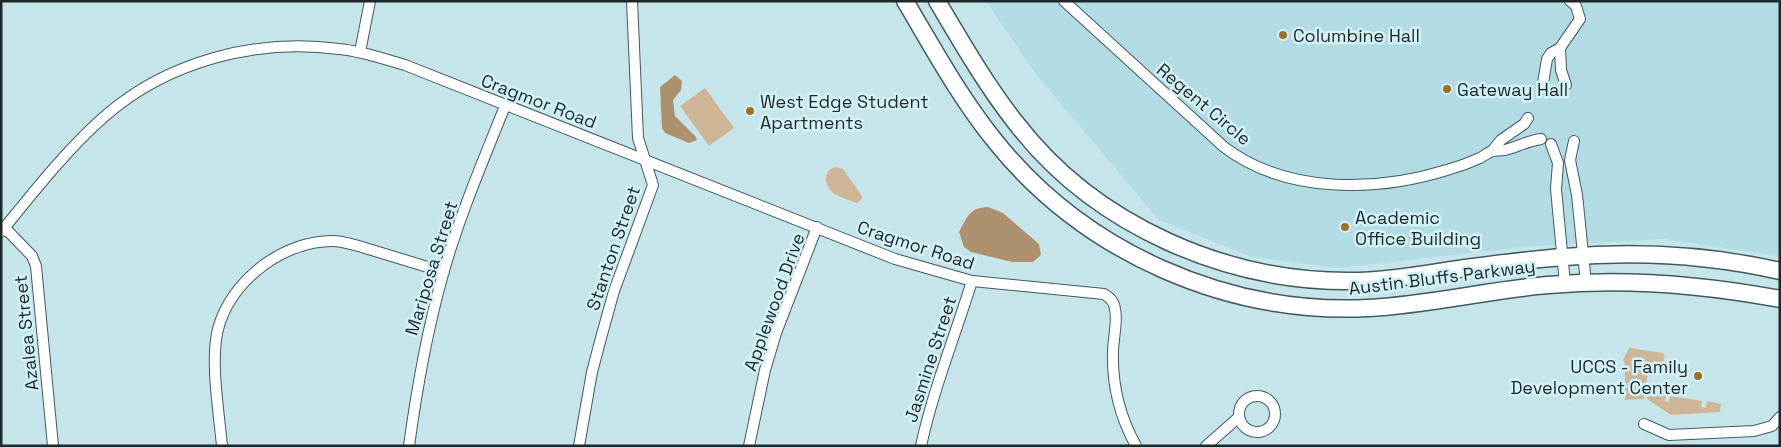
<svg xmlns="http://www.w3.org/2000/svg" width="1781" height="447" font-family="'Space Grotesk',sans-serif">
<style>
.built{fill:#b3dbe3}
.green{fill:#ceb595}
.water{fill:#ad916e}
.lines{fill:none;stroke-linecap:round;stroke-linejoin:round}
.minor-casing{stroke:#405b60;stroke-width:12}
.primary-casing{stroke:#405b60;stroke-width:19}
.minor{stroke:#fff;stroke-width:10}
.primary{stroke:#fff;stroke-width:16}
.poi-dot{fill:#a16f24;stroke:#d3f2f8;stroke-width:2}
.labels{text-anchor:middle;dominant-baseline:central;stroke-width:5;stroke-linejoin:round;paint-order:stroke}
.poi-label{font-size:18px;fill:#1d282a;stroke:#d3f2f8;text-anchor:start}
.street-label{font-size:18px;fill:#1d282a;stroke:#d3f2f8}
</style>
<rect width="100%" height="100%" fill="#c6e5ea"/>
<path class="built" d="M 986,1 L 1780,1 L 1780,256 L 1664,239 L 1523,247 L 1338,268 L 1252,257 L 1159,220 L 1035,73 Z"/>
<g class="green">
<path d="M 705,88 L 734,128 L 709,146 L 680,106 Z"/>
<path d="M 836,167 L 843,169 L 862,196 L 862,199 L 857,203 C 850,200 841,198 835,194 C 824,186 821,171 836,167 Z"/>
<path d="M 1629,348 L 1663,353 L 1665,356 L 1662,364 L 1657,365 L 1648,364 L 1645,366 L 1645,369 L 1648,372 L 1644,399 L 1625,400 L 1625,365 L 1623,360 Z"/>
<path d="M 1649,392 L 1666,395 L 1665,401 L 1669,402 L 1670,396 L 1702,401 L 1701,407 L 1706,408 L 1707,401 L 1721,404 L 1720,412 L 1671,415 L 1647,399 Z"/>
</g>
<g class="water">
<path d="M 675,75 L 682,81 L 681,90 L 673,100 L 675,116 L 696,137 L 697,140 L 689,143 L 665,133 L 662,128 L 660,87 Z"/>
<path d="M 988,207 L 1003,213 L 1039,244 L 1041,255 L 1033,262 L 1012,262 L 971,252 L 964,247 L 959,232 C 968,216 969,208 988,207 Z"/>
</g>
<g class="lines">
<defs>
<g id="minor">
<path d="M 1064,1 L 1224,147 C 1286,194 1376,192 1447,170 C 1458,167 1469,163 1480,158 C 1484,156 1488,152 1493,151 C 1497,150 1501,151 1505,150 C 1517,147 1527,141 1541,139"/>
<path d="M 1560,48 L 1561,70 L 1566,85"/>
<path d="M 360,52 L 370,1"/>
<path d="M 1542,89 L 1547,59 L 1551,53 L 1560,48 L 1580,19 L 1576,6 L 1570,1"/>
<path d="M 1574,141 L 1570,160 L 1577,195 L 1586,283"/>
<path d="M 1551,144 L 1558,163 L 1556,189 L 1565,284"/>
<path d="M 1492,151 L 1501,140 L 1524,124 L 1528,118"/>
<path d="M 5,228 L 32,256 L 36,266 L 53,446"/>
<path d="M 1,232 C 33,193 67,149 105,116 C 168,61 257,38 339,49 C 362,51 384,59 405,65 L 895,259 L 972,281 L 1104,294 C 1110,298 1114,301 1115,309 C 1118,322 1113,338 1113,352 C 1112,384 1120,417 1136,446"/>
<circle cx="1257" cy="414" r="18"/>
<path d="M 1644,424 L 1669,435 L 1754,431 L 1772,426 L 1780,417"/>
<path d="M 222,446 C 219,412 210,361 218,329 C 231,280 284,240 334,241 C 348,242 362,247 375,251 C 398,258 421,265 444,272"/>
<path d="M 409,446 C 417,387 427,331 443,274 C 459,217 483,161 505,106"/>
<path d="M 579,446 L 592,372 L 601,338 L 614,291 L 653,185 L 638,138 L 632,1"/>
<path d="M 749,446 L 765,370 L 776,333 L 817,227"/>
<path d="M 921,446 C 933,390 955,336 972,281"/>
<path d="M 1206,446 L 1239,417"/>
</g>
<g id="primary">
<path d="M 905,1 C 933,48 960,98 995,141 C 1084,252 1226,315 1368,308 C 1428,305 1489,290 1548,285 C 1625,278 1705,285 1780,299"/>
<path d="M 937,1 C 962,43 986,85 1016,123 C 1095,226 1229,284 1358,281 C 1396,280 1435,272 1473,267 C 1503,263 1533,259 1564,257 C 1635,251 1710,255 1780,271"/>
</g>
</defs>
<use href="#minor" class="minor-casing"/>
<use href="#primary" class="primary-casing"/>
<use href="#minor" class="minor"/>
<use href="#primary" class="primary"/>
</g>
<g class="poi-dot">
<circle cx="1283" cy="35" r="5"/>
<circle cx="1447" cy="89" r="5"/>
<circle cx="750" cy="111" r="5"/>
<circle cx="1345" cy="227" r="5"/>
<circle cx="1698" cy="376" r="5"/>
</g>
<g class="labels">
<g class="poi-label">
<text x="1293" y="35">Columbine Hall</text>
<text x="1457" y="89">Gateway Hall</text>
<text x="760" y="101">West Edge Student<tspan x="760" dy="21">Apartments</tspan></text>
<text x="1355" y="217">Academic<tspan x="1355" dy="21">Office Building</tspan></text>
<text x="1688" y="366" text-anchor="end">UCCS - Family<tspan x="1688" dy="21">Development Center</tspan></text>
</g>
<g class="street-label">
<text transform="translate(539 101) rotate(21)">Cragmor Road</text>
<text transform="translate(1204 104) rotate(40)">Regent Circle</text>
<text transform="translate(916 245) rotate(18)">Cragmor Road</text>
<text transform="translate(613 248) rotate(-71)">Stanton Street</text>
<text transform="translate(431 268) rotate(-73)">Mariposa Street</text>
<text transform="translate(1442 277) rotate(-7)">Austin Bluffs Parkway</text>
<text transform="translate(774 302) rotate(-70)">Applewood Drive</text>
<text transform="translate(26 333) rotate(-96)">Azalea Street</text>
<text transform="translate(930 359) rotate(-72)">Jasmine Street</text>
</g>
</g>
<rect width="1781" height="447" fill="none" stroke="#1d282a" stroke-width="5"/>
</svg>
